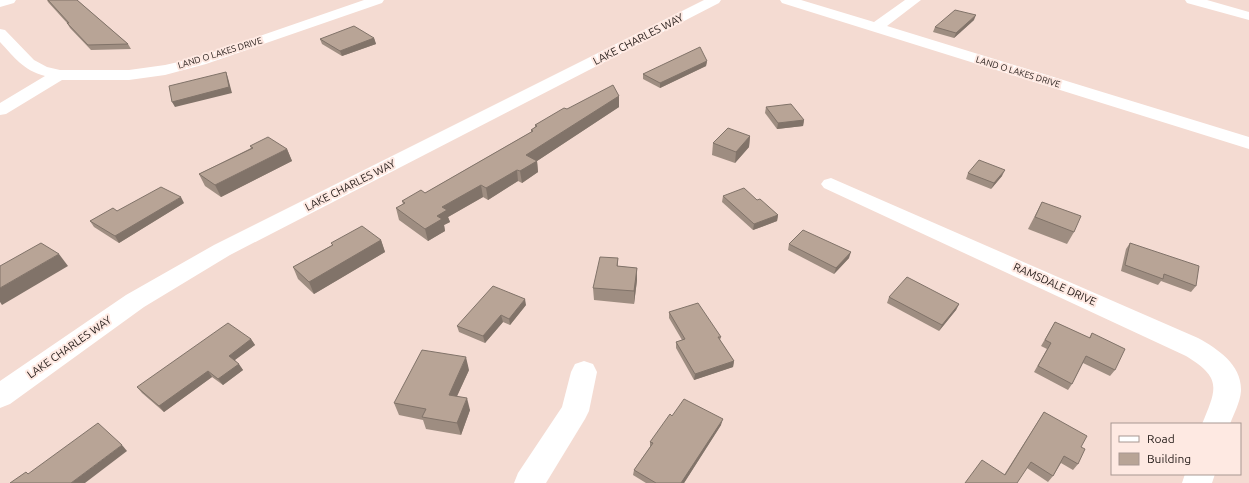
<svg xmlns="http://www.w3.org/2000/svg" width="1249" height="483" font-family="Ubuntu,sans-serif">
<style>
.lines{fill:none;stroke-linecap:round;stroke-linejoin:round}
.minor{fill:#fff;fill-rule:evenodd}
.wall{fill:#9e8d81}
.shaded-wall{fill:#817369}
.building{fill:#b8a496;stroke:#817369}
.labels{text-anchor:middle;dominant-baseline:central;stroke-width:4;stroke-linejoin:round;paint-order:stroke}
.far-street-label{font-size:9px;fill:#241b18;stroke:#fee9e2}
.street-label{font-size:11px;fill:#241b18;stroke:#fee9e2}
</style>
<rect width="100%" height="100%" fill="#f4dbd2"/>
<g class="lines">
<g class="minor">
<path d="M 0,0 L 16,0 L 14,3 L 0,7 Z"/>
<path d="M 364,0 L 384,0 L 382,3 L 206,64 L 165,75 L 129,80 L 62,80 L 6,114 L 0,115 L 0,103 L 45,76 C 23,70 15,58 0,42 L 0,29 L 5,30 L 34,60 L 47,67 L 60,70 L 129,70 L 165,65 L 196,58 Z"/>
<path d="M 704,0 L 721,0 L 719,3 L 230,255 L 144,307 L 10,404 L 0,408 L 0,381 L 126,295 L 214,245 Z"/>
<path d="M 780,0 L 801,0 L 874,22 L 905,0 L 921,0 L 887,26 L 1249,137 L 1249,149 L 782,3 Z"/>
<path d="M 1185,0 L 1207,0 L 1249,12 L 1249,20 L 1187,3 Z"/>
<path d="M 831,178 L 1198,338 C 1218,349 1242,365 1241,391 C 1240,403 1234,413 1230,424 L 1202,424 C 1217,388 1222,378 1186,356 L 824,188 L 821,184 L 824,180 Z"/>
<path d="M 584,361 L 593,364 L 597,372 L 589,411 L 585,419 L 546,483 L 514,483 L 518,473 L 562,407 L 571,372 L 575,364 Z"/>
<path d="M 1185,474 L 1215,474 L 1212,483 L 1182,483 Z"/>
</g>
</g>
<g class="wall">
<path d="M 47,0 L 77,0 L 128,44 L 131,49 L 91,50 L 70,28 L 67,23 L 48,2 Z"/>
<path d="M 974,20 L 954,38 L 933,32 L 935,27 Z"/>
<path d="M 374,38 L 376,44 L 342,56 L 322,44 L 320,39 Z"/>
<path d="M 707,61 L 706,66 L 660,88 L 643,79 L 643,74 Z"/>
<path d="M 619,96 L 619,107 L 537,161 L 538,172 L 522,183 L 518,181 L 488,200 L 483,197 L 448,217 L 450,222 L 444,225 L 445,231 L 428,241 L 399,220 L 396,208 L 403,204 L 402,201 L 425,193 L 531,132 L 531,130 L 535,127 L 535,125 L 567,109 Z"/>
<path d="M 766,107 L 804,120 L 803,126 L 777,129 L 765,113 Z"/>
<path d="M 750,136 L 749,147 L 735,163 L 712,155 L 713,143 Z"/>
<path d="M 250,146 L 287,149 L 292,161 L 221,197 L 205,186 L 199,174 L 251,148 Z"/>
<path d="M 968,173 L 1002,176 L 991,189 L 966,179 Z"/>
<path d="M 723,196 L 757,200 L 778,215 L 777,221 L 753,230 L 722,202 Z"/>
<path d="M 1042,202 L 1074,232 L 1067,244 L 1028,229 Z"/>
<path d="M 184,203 L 119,243 L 94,227 L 90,221 L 117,211 Z"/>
<path d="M 381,240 L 385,252 L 314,294 L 298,279 L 293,267 L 332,245 L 331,243 Z"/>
<path d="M 1130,243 L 1196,286 L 1191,292 L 1161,281 L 1158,285 L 1121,271 L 1126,249 Z"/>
<path d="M 789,244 L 849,258 L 834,274 L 788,250 Z"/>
<path d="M 618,258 L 618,266 L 637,268 L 637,280 L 634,304 L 594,300 L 593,288 Z"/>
<path d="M 889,297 L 959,304 L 956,310 L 939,331 L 887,303 Z"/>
<path d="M 526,305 L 510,325 L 503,322 L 485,343 L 459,332 L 457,326 Z"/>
<path d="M 669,312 L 721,337 L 720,340 L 734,361 L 733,367 L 694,380 L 676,348 L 676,342 L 682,340 L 669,318 Z"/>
<path d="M 1055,322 L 1089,338 L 1092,333 L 1115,370 L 1110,376 L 1083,363 L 1072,384 L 1068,390 L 1034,372 L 1047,349 L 1041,346 Z"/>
<path d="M 251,339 L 255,345 L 235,360 L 243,370 L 223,385 L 212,377 L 164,412 L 142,393 L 137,387 Z"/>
<path d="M 469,370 L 457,396 L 470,410 L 461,435 L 426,429 L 423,420 L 399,415 L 394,403 Z"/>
<path d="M 1044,412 L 1081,447 L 1078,464 L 1073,470 L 1061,463 L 1053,476 L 1048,482 L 1027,468 L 1004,475 Z"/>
<path d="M 672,416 L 721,425 L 684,483 L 646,483 L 633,475 L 634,470 L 650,447 L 650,442 Z"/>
</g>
<g class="shaded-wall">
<path d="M 976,15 L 974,20 L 954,38 L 956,33 Z"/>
<path d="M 374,38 L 376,44 L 342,56 L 340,51 Z"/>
<path d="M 707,61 L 706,66 L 660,88 L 660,83 Z"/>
<path d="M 226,72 L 228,78 L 232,93 L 175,107 L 172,102 Z"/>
<path d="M 619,96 L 619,107 L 537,161 L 538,172 L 522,183 L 520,171 L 526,155 Z"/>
<path d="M 804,120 L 803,126 L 777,129 L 778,123 Z"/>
<path d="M 750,136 L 749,147 L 735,163 L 736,152 Z"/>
<path d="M 287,149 L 292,161 L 221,197 L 215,185 Z"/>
<path d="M 517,170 L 518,181 L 488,200 L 486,188 Z"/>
<path d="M 1005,170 L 1002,176 L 991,189 L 994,183 Z"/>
<path d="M 481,185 L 483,197 L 448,217 L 450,222 L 444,225 L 445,231 L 428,241 L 425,229 L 437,216 L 442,207 Z"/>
<path d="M 181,197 L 184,203 L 119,243 L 115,236 Z"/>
<path d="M 778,215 L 777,221 L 753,230 L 754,224 Z"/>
<path d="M 381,240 L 385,252 L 314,294 L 309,282 Z"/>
<path d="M 851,252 L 849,258 L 834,274 L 836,268 Z"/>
<path d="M 59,254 L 68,266 L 2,305 L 0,302 L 0,288 Z"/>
<path d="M 637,268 L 637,280 L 634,304 L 634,291 Z"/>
<path d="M 525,299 L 526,305 L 510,325 L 509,319 Z"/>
<path d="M 959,304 L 956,310 L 939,331 L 942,325 Z"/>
<path d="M 501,315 L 503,322 L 485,343 L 483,336 Z"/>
<path d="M 251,339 L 255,345 L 232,362 L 229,356 Z"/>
<path d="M 466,357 L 469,370 L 452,407 L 449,395 Z"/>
<path d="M 734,361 L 733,367 L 694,380 L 695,374 Z"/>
<path d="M 239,364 L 243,370 L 223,385 L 218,379 Z"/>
<path d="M 208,371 L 212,377 L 164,412 L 159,406 Z"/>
<path d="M 467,398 L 470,410 L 461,435 L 457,423 Z"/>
<path d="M 723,419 L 721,425 L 684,483 L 681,483 Z"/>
<path d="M 122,445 L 127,451 L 85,483 L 71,483 Z"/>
</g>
<g class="building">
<path d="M 48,0 L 77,0 L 128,44 L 88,45 L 67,23 L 69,23 Z"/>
<path d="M 955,10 L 976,15 L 956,33 L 935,27 Z"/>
<path d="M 354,26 L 374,38 L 340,51 L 320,39 Z"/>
<path d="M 700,47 L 707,61 L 660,83 L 643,74 Z"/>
<path d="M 226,72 L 229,87 L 172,102 L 169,86 Z"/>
<path d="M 613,85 L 619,96 L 526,155 L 537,161 L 520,171 L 517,170 L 486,188 L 481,185 L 442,207 L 447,210 L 437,216 L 442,219 L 425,229 L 396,208 L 405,203 L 402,201 L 421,190 L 425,193 L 533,131 L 531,130 L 537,126 L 535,125 L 564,108 L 567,109 Z"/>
<path d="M 791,104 L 804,120 L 778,123 L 766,107 Z"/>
<path d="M 728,128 L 750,136 L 736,152 L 713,143 Z"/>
<path d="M 268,137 L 287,149 L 215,185 L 199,174 L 253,148 L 250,146 Z"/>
<path d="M 979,160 L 1005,170 L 994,183 L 968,173 Z"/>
<path d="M 161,187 L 181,197 L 115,236 L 90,221 L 113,208 L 117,211 Z"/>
<path d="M 744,188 L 757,200 L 760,199 L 778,215 L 754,224 L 723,196 Z"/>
<path d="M 1042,202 L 1081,216 L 1074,232 L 1035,217 Z"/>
<path d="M 362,226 L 381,240 L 309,282 L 293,267 L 333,245 L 331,243 Z"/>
<path d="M 803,230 L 851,252 L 836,268 L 789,244 Z"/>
<path d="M 41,243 L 59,254 L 0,288 L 0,266 Z"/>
<path d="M 1130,243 L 1199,266 L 1196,286 L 1164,274 L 1163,279 L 1125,265 Z"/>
<path d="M 600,257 L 618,258 L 617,266 L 637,268 L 634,291 L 593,288 Z"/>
<path d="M 907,277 L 959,304 L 942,325 L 889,297 Z"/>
<path d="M 493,286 L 525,299 L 509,319 L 501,315 L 483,336 L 457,326 Z"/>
<path d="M 698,303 L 721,337 L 718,337 L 734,361 L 695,374 L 676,342 L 685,339 L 669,312 Z"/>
<path d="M 1055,322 L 1090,338 L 1092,333 L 1125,349 L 1115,370 L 1086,356 L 1072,384 L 1038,366 L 1051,343 L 1045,340 Z"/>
<path d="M 228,323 L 251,339 L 229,356 L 239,364 L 218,379 L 208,371 L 159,406 L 137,387 Z"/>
<path d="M 422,350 L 466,357 L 449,395 L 467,398 L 457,423 L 422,417 L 426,409 L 394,403 Z"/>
<path d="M 684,399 L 723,419 L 681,483 L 656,483 L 634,470 L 653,443 L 650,442 L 670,414 L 672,416 Z"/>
<path d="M 1044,412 L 1087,436 L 1081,447 L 1085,449 L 1078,464 L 1064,456 L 1053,476 L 1031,462 L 1017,483 L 965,483 L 982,460 L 1005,475 Z"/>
<path d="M 98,423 L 122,445 L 71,483 L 10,483 L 26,472 L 28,474 Z"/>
</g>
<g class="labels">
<g class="far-street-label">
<text transform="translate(220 53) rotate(-17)">LAND O LAKES DRIVE</text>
<text transform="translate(1018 72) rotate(17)">LAND O LAKES DRIVE</text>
</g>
<g class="street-label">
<text transform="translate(638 39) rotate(-27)">LAKE CHARLES WAY</text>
<text transform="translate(350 185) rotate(-27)">LAKE CHARLES WAY</text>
<text transform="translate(1055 284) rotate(24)">RAMSDALE DRIVE</text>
<text transform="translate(69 347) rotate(-35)">LAKE CHARLES WAY</text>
</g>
</g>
<rect x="1111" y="423" width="130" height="52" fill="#fee9e2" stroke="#a79791"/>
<rect x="1119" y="436" width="20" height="6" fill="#ffffff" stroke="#a79791"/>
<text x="1147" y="443" font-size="12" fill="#241b18">Road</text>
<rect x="1119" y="453" width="20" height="12" fill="#b8a496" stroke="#a79791"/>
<text x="1147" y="463" font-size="12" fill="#241b18">Building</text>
</svg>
